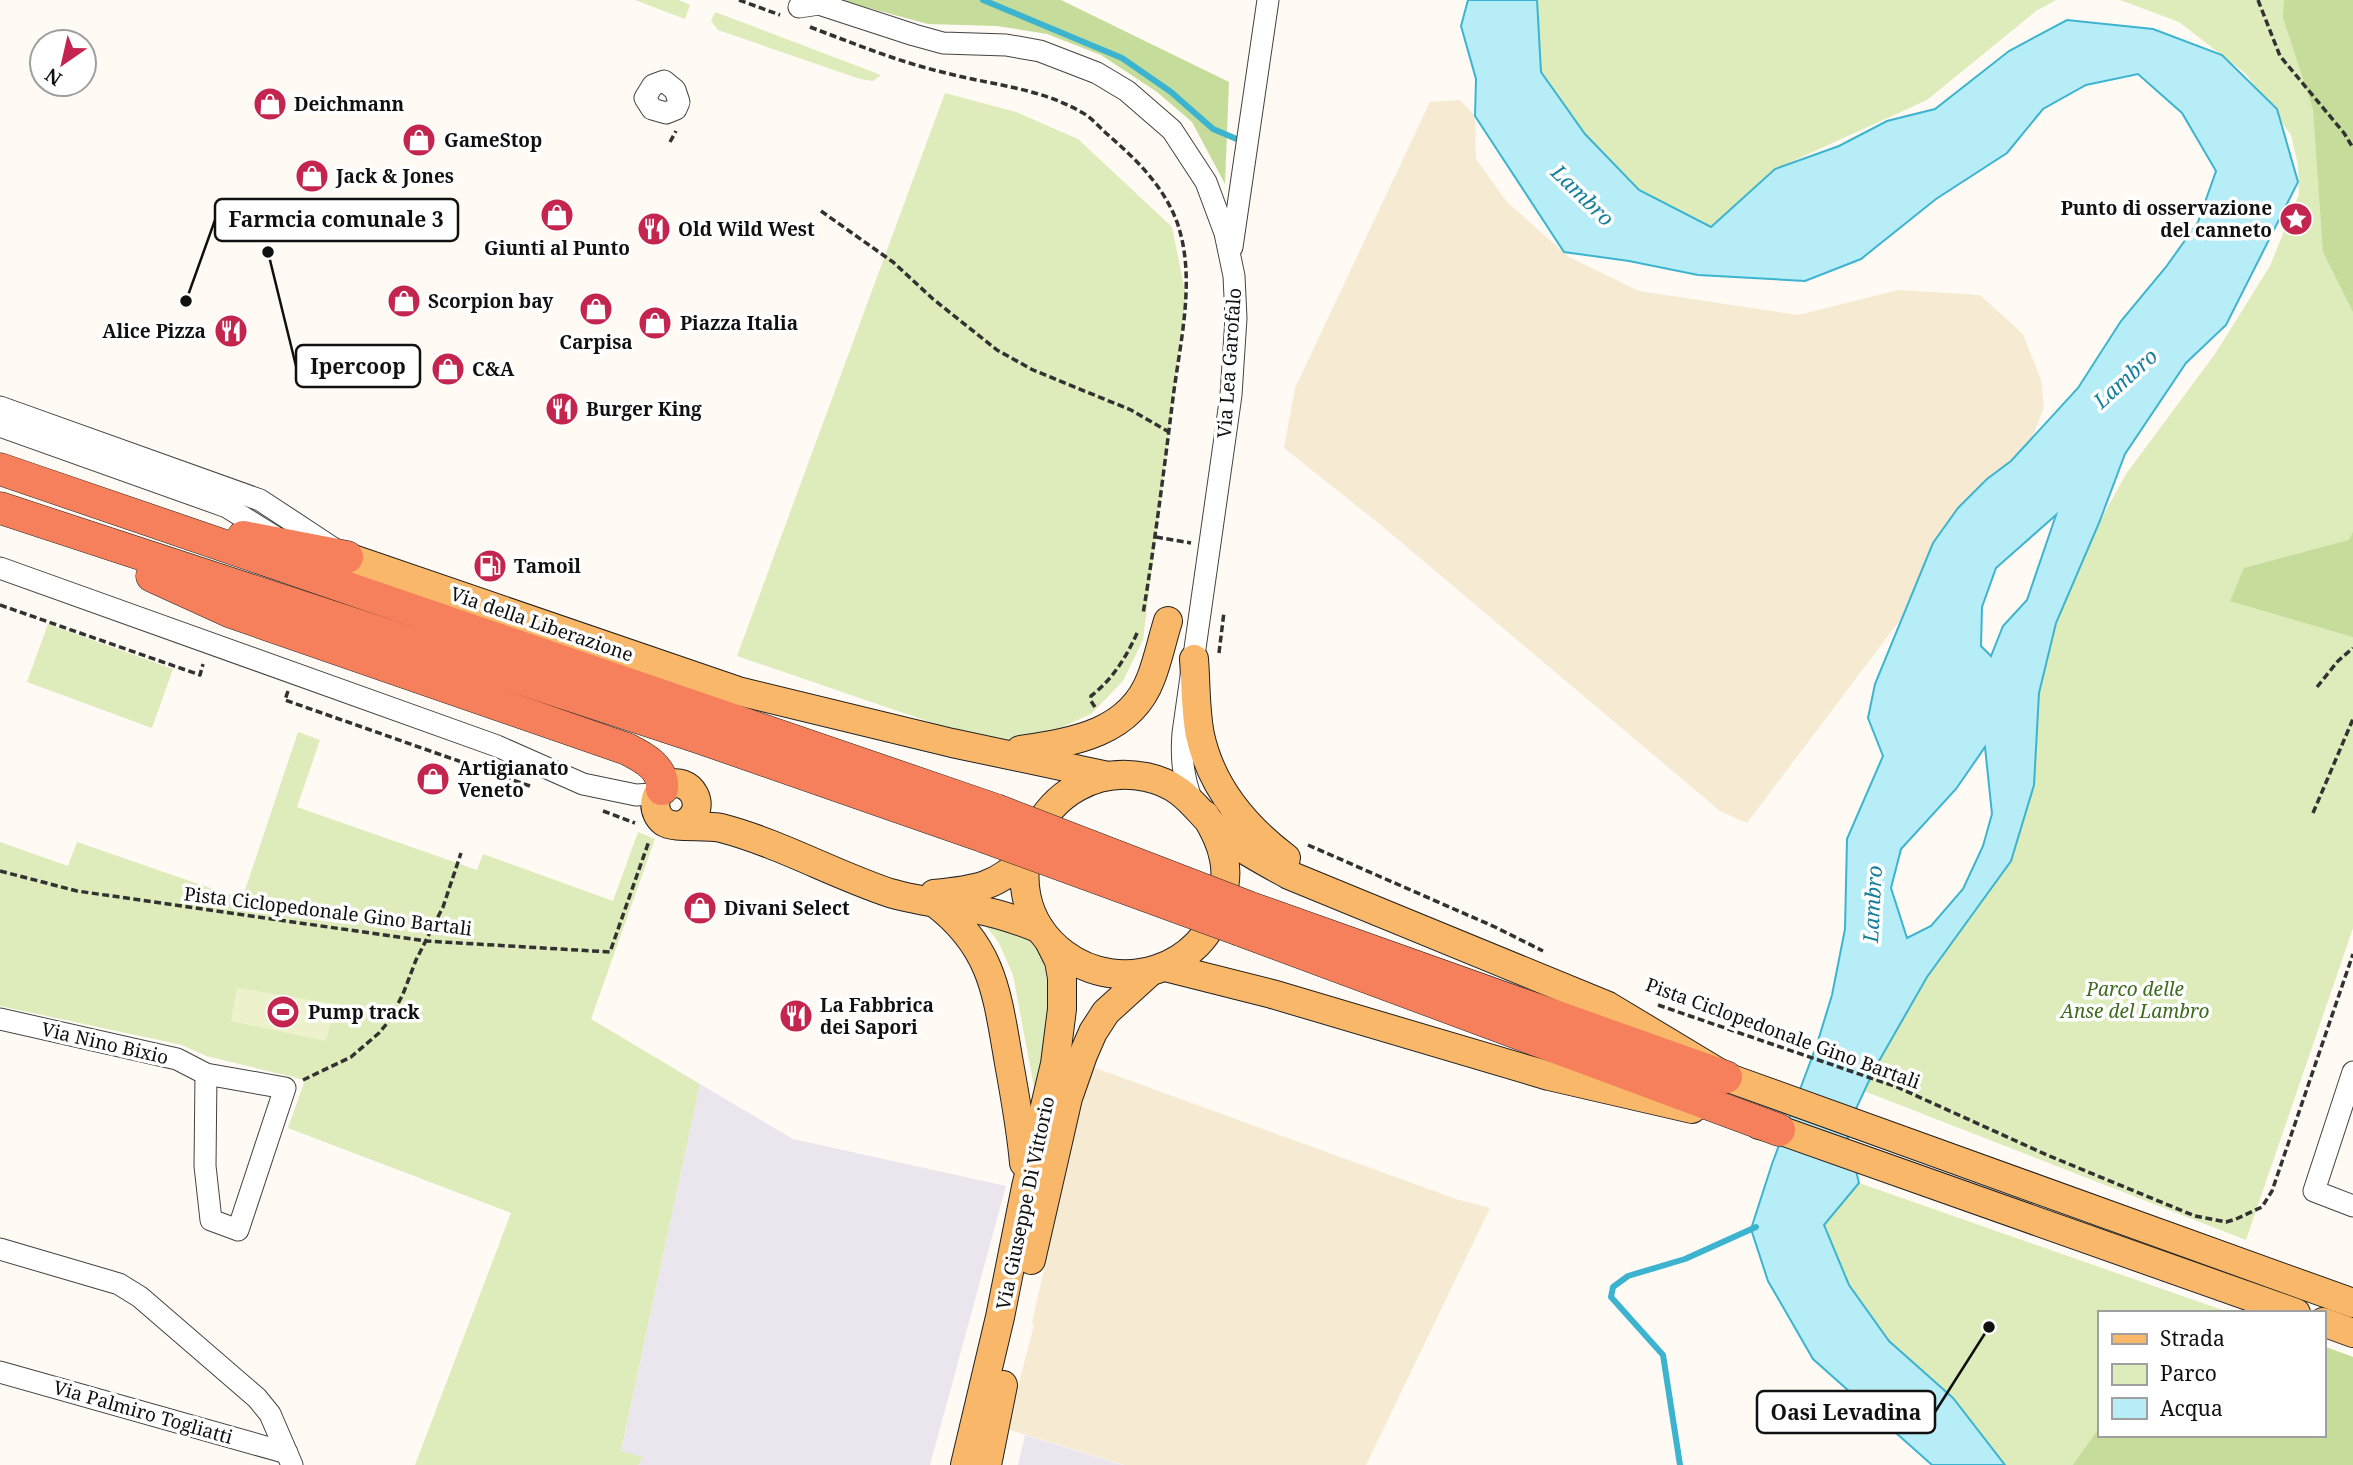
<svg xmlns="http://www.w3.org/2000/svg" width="2353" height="1465" font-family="'Noto Serif',serif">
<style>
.industrial{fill:#ebe5ee}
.farmland{fill:#f6ebd2}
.green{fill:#deebbb}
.forest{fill:#c6dc9a}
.pitch{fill:#edf2cd}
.water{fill:#b7edf7;stroke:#3db4cf;stroke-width:2;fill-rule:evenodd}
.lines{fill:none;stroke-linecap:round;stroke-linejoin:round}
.stream{stroke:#3db4cf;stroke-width:6}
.minor-casing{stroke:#434343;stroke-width:23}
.major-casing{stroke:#212121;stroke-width:30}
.highway-casing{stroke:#212121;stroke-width:33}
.path{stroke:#323232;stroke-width:3.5;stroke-dasharray:7 3.5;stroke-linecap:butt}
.minor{stroke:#fff;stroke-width:21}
.major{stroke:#f9b769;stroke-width:28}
.highway{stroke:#f5805b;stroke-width:32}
.highway-bridge-casing{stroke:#212121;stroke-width:33;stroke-linecap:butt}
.highway-bridge{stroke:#f5805b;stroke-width:32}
.labels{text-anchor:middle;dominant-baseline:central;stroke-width:7;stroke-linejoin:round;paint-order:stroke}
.poi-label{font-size:19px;font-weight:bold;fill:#101010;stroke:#fff;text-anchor:start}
.street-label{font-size:19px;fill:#101010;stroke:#fff}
.park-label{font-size:19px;font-style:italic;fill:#3e6a1e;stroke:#fff}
.water-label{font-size:21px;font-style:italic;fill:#167f9d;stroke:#fff}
.leader{fill:none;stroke:#101010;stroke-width:2.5}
.callout-dot{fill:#101010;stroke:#fff;stroke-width:2.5}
.callout{fill:#fff;stroke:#101010;stroke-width:2.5}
.callout-label{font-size:21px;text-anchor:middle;font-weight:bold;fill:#101010}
</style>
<rect width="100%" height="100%" fill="#fffaf3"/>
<g class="industrial">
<path d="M 700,1084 L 793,1139 L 1006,1186 L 930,1465 L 638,1465 L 643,1457 L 621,1452 Z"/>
<path d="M 1025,1435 L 1123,1465 L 1124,1465 L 1018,1465 Z"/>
</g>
<g class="farmland">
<path d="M 1460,100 L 1475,116 L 1476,159 L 1507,202 L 1569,257 L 1639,291 L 1798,315 L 1898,290 L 1980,295 L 2023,334 L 2041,380 L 2044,407 L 2031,441 L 1958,508 L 1933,543 L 1900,620 L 1747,823 L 1720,811 L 1382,526 L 1284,448 L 1295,388 L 1430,102 Z"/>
<path d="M 1090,1066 L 1456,1199 L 1490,1208 L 1366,1465 L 1124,1465 L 1007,1429 L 1034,1325 L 1032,1322 Z"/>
</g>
<g class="green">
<path d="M 635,0 L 679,0 L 690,5 L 685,19 Z"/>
<path d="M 1537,0 L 2056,0 L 2036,11 L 1927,100 L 1775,169 L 1711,227 L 1639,190 L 1585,134 L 1541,72 Z"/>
<path d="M 2120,0 L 2353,0 L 2353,928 L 2246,1240 L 1864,1091 L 1875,1068 L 1927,977 L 1954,938 L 2034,785 L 2039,693 L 2056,623 L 2099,523 L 2126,474 L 2215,354 L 2270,266 L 2299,194 L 2298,165 L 2291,135 L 2246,74 L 2179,22 Z"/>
<path d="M 715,12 L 881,75 L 873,81 L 860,79 L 718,30 L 711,21 Z"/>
<path d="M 945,93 L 1016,112 L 1078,139 L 1172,227 L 1186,296 L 1143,640 L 1123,681 L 1091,714 L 1036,739 L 988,742 L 737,656 Z"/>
<path d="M 48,624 L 173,669 L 152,728 L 27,682 Z"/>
<path d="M 298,732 L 320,740 L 297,807 L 477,870 L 483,854 L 613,901 L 638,832 L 655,839 L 591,1019 L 700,1084 L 621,1451 L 643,1457 L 638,1465 L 415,1465 L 511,1213 L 288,1128 L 305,1080 L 206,1056 L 182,1045 L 0,1006 L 0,842 L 68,866 L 77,842 L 242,899 Z"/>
<path d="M 983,922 C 1000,927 1027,930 1037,946 C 1058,980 1043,1058 1038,1096 L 1034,1087 L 1013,975 L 999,943 Z"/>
<path d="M 1859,1183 L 2231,1313 L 2099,1313 L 2099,1435 L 2323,1435 L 2323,1346 L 2353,1357 L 2353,1465 L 2005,1465 L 1953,1398 L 1889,1341 L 1849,1285 L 1824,1225 Z"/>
</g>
<g class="forest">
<path d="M 839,0 L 1061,0 L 1229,82 L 1225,184 L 1192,122 L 1157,92 L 1101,55 L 1047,34 L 997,26 L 928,24 Z"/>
<path d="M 2284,0 L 2353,0 L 2353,312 L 2323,252 L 2313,109 L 2283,18 Z"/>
<path d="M 2353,532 L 2353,637 L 2230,601 L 2244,568 L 2349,540 Z"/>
<path d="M 2323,1346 L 2353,1357 L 2353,1465 L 2073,1465 L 2099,1428 L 2099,1435 L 2323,1435 Z"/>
</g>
<path class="pitch" d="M 237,988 L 335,1004 L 326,1041 L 231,1021 Z"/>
<path class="water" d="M 1468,0 L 1537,0 L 1541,72 L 1585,134 L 1639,190 L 1711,227 L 1775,169 L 1839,146 L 1887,121 L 1935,109 L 2009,51 L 2067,20 L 2153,29 L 2222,55 L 2277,109 L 2298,182 L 2226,325 L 2186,363 L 2125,454 L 2099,523 L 2056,623 L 2039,693 L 2034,785 L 2011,861 L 1927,977 L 1875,1068 L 1846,1130 L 1859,1183 L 1824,1225 L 1849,1285 L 1889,1341 L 1953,1398 L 2005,1465 L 1932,1465 L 1813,1359 L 1768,1281 L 1751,1229 L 1772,1164 L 1817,1044 L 1832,995 L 1845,929 L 1847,839 L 1883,756 L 1868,718 L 1875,684 L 1933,543 L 1958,508 L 1987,479 L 2011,461 L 2078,388 L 2121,321 L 2166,267 L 2198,222 L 2216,171 L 2182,113 L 2138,74 L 2086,85 L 2043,109 L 2007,153 L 1936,199 L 1861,259 L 1805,281 L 1698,275 L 1629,261 L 1564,252 L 1475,116 L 1476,79 L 1461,26 ZM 2056,515 L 2027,600 L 2003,626 L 1991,656 L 1981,646 L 1982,607 L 1996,568 ZM 1985,747 L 1992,814 L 1983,846 L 1963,889 L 1931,926 L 1907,938 L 1891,888 L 1901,849 L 1956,789 Z"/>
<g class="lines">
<g class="stream">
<path d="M 983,0 L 1122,58 L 1171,92 L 1213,129 L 1239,140"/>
<path d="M 1680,1465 L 1663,1355 L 1611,1297 L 1613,1287 L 1628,1276 L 1685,1259 L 1756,1227"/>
</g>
<defs>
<g id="minor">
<path d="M 799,7 L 819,4 L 914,35 L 943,43 L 1006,45 L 1040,51 L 1097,73 L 1127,91 L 1172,130 L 1206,182 L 1225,233 L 1234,276 L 1236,318 L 1231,395 L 1183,733 C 1181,758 1183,777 1192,801"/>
<path d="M 664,81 L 675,90 L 679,102 L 676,109 L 666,113 L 652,109 L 645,98 L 653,85 Z"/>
<path d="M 1232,247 L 1268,0"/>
<path d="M 0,407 L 260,500 L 336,550"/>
<path d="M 0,426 L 227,507 L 275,537"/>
<path d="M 0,568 L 497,746 L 583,784 L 636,795 L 654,794 L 660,791"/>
<path d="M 0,1019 L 177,1059 L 206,1074 L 285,1088 L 238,1230 L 211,1220 L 205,1166 L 206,1074"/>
<path d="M 2353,1072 L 2314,1191 L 2353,1206"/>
<path d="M 0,1249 L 119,1284 L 140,1297 L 257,1398 L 270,1414 L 292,1465"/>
<path d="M 0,1372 L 287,1453"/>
</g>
<g id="major">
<path d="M 347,557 L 738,691 L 952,743 L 1108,776"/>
<path d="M 1194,659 C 1196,684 1195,710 1200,735 C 1211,786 1245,827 1286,858"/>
<path d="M 1020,750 C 1072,742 1130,734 1151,678 C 1158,660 1162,640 1168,621"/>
<path d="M 1205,815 C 1214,829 1221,843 1224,859 C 1227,873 1225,887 1221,901 C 1204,970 1120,996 1064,954 C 979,890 1043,756 1146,777 C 1190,786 1198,817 1230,840 C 1248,853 1269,864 1289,875 L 1608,1006 L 1726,1077 L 2353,1303"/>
<path d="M 684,824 C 711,809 690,773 666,786 C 652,794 652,813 664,822 C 674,829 706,824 721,828 C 779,843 833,874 890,893 C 917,901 946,904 974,909 C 997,913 1018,920 1040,929"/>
<path d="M 934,894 C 974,890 999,887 1026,856"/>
<path d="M 935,903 C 994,948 997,995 1009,1063 C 1015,1096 1021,1129 1024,1163"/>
<path d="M 1165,967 L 1272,994 L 1549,1076 L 1692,1109"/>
<path d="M 1759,1125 L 1779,1130 L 2296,1313"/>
<path d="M 1031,1260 L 1068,1098 L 1083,1055 L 1093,1032 L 1106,1012 L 1149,973"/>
<path d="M 2323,1322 L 2353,1333"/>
<path d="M 965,1465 L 1000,1317 L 1026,1187 L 1055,1064 L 1062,1009 L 1062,978 L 1059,961 L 1049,941"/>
<path d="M 987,1465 L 1003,1385"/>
</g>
<g id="highway">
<path d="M 0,469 L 996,810"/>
<path d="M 0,508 L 698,737 L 985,837"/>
<path d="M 243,537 L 347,557"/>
<path d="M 152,576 L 231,612 L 627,749 C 643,757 664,768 662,789"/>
<path d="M 1248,907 L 1726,1077"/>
<path d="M 1240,930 L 1779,1130"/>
</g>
</defs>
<use href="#minor" class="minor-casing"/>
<use href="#major" class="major-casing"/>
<use href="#highway" class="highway-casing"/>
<g class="path">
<path d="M 739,0 L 780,15"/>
<path d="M 2258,0 L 2280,56 L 2344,133 L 2353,148"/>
<path d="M 810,27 C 855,44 899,62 946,73 C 992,85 1041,88 1083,113 C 1092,118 1099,127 1107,134 C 1136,159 1165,187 1178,225 C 1196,280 1180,342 1173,398 C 1164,470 1155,542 1143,614"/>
<path d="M 670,142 L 676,131"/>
<path d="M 821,211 L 893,262 L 933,299 L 997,350 L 1033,370 L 1131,410 L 1169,432"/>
<path d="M 1156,537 L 1191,543"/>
<path d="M 0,605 L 200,675 L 203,664"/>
<path d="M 1219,653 L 1224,612"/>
<path d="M 2317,687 L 2338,661 L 2353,648"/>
<path d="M 288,691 L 285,700 L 530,786"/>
<path d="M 1095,707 L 1091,701 L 1091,696 C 1113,679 1127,656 1138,631"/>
<path d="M 603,811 L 635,823"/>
<path d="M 2313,813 L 2353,719"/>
<path d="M 1308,845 L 1495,927 L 1543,951"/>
<path d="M 0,871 L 77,891 L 426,941 L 610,952 L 649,841"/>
<path d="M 1658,1005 L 1897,1087 L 2047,1155 L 2195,1216 L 2226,1222 L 2236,1219 L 2262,1207 L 2272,1191 L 2353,954"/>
<path d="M 303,1080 L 351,1057 L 379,1033 L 389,1021 L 403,994 L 416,960 L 443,907 L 461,853"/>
</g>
<use href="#minor" class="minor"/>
<use href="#major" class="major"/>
<use href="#highway" class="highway"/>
<defs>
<g id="highway-bridge">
<path d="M 996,810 L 1248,907"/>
<path d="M 985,837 L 1240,930"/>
</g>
</defs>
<use href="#highway-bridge" class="highway-bridge-casing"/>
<use href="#highway-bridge" class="highway-bridge"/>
</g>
<defs>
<symbol id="shop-disc" viewBox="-11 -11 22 22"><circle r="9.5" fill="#c3254f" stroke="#fff"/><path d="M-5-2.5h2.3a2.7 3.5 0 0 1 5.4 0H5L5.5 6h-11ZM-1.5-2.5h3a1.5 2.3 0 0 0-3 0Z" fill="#fff"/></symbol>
<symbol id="sight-disc" viewBox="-11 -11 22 22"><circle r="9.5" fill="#c3254f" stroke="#fff"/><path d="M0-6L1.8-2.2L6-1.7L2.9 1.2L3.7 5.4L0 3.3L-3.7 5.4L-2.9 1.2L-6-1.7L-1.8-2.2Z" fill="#fff"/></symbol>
<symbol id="restaurant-disc" viewBox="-11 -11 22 22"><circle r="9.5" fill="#c3254f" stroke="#fff"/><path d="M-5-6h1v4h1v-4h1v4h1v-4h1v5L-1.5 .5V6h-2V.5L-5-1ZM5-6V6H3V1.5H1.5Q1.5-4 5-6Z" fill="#fff"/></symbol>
<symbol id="fuel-disc" viewBox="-11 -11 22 22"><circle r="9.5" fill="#c3254f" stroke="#fff"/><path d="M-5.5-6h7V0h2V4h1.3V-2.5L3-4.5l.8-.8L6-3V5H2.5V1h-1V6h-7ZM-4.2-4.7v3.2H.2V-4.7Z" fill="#fff"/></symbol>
<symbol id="stadium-disc" viewBox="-11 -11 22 22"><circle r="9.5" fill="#c3254f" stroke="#fff"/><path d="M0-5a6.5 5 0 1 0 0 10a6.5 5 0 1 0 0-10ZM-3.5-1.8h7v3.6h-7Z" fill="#fff"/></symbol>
</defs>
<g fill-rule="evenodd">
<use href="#shop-disc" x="251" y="85" width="38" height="38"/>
<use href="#shop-disc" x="400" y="121" width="38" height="38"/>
<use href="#shop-disc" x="293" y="157" width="38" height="38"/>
<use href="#shop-disc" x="538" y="196" width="38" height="38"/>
<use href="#sight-disc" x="2277" y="200" width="38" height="38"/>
<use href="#restaurant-disc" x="635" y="210" width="38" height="38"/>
<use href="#shop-disc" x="385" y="282" width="38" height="38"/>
<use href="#shop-disc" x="577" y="290" width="38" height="38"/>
<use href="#shop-disc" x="636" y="304" width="38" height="38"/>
<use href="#restaurant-disc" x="212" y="312" width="38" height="38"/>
<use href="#shop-disc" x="429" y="350" width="38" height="38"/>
<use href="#restaurant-disc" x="543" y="390" width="38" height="38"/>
<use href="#fuel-disc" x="471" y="547" width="38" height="38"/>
<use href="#shop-disc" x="414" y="760" width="38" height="38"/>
<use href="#shop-disc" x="681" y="889" width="38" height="38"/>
<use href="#stadium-disc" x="264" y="993" width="38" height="38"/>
<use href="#restaurant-disc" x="777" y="997" width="38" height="38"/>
</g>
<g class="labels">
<g class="poi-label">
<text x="294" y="104">Deichmann</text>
<text x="444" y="140">GameStop</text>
<text x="336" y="176">Jack &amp; Jones</text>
<text x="2272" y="208" text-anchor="end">Punto di osservazione<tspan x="2272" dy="22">del canneto</tspan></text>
<text x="678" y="229">Old Wild West</text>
<text x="557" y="248" text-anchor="middle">Giunti al Punto</text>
<text x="428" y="301">Scorpion bay</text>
<text x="680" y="323">Piazza Italia</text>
<text x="206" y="331" text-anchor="end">Alice Pizza</text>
<text x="596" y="342" text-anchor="middle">Carpisa</text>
<text x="472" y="369">C&amp;A</text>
<text x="586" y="409">Burger King</text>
<text x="514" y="566">Tamoil</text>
<text x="458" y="768">Artigianato<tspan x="458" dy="22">Veneto</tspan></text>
<text x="724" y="908">Divani Select</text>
<text x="820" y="1005">La Fabbrica<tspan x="820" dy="22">dei Sapori</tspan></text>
<text x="308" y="1012">Pump track</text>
</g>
<g class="street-label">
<text transform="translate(1229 363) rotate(-86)">Via Lea Garofalo</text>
<text transform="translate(542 624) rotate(19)">Via della Liberazione</text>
<text transform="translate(328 911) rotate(7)">Pista Ciclopedonale Gino Bartali</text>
<text transform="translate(1783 1033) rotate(20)">Pista Ciclopedonale Gino Bartali</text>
<text transform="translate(105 1043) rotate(13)">Via Nino Bixio</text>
<text transform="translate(1025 1203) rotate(-78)">Via Giuseppe Di Vittorio</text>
<text transform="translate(143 1412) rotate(16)">Via Palmiro Togliatti</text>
</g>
<g class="park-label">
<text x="2135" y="989">Parco delle<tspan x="2135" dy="22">Anse del Lambro</tspan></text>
</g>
<g class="water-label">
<text transform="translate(1583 195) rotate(44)">Lambro</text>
<text transform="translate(2125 378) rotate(-42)">Lambro</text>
<text transform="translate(1872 904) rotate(-87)">Lambro</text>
</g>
</g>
<path class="leader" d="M186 301L215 220M268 252L296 366M1989 1327L1935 1412"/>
<g class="callout-dot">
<circle cx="186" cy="301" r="7"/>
<circle cx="268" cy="252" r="7"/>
<circle cx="1989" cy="1327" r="7"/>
</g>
<g class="callout">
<rect x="215" y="199" width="243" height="42" rx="7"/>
<rect x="296" y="345" width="124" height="42" rx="7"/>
<rect x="1757" y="1391" width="178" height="42" rx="7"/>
</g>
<g class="callout-label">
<text x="336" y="227">Farmcia comunale 3</text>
<text x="358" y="374">Ipercoop</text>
<text x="1846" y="1420">Oasi Levadina</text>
</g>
<rect x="2098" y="1311" width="228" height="126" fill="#ffffff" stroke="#9f9f9f" stroke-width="2"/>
<rect x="2112" y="1334" width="35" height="10" fill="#f9b769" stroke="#9f9f9f" stroke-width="2"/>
<text x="2160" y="1346" font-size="21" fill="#101010">Strada</text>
<rect x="2112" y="1364" width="35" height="21" fill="#deebbb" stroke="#9f9f9f" stroke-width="2"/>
<text x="2160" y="1381" font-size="21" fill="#101010">Parco</text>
<rect x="2112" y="1398" width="35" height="21" fill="#b7edf7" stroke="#9f9f9f" stroke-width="2"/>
<text x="2160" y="1416" font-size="21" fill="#101010">Acqua</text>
<g transform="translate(63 63) rotate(214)"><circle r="33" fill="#ffffff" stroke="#9f9f9f" stroke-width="2"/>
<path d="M0-5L12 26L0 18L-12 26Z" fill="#c3254f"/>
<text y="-10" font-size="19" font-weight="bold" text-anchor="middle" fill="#101010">N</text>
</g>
</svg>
